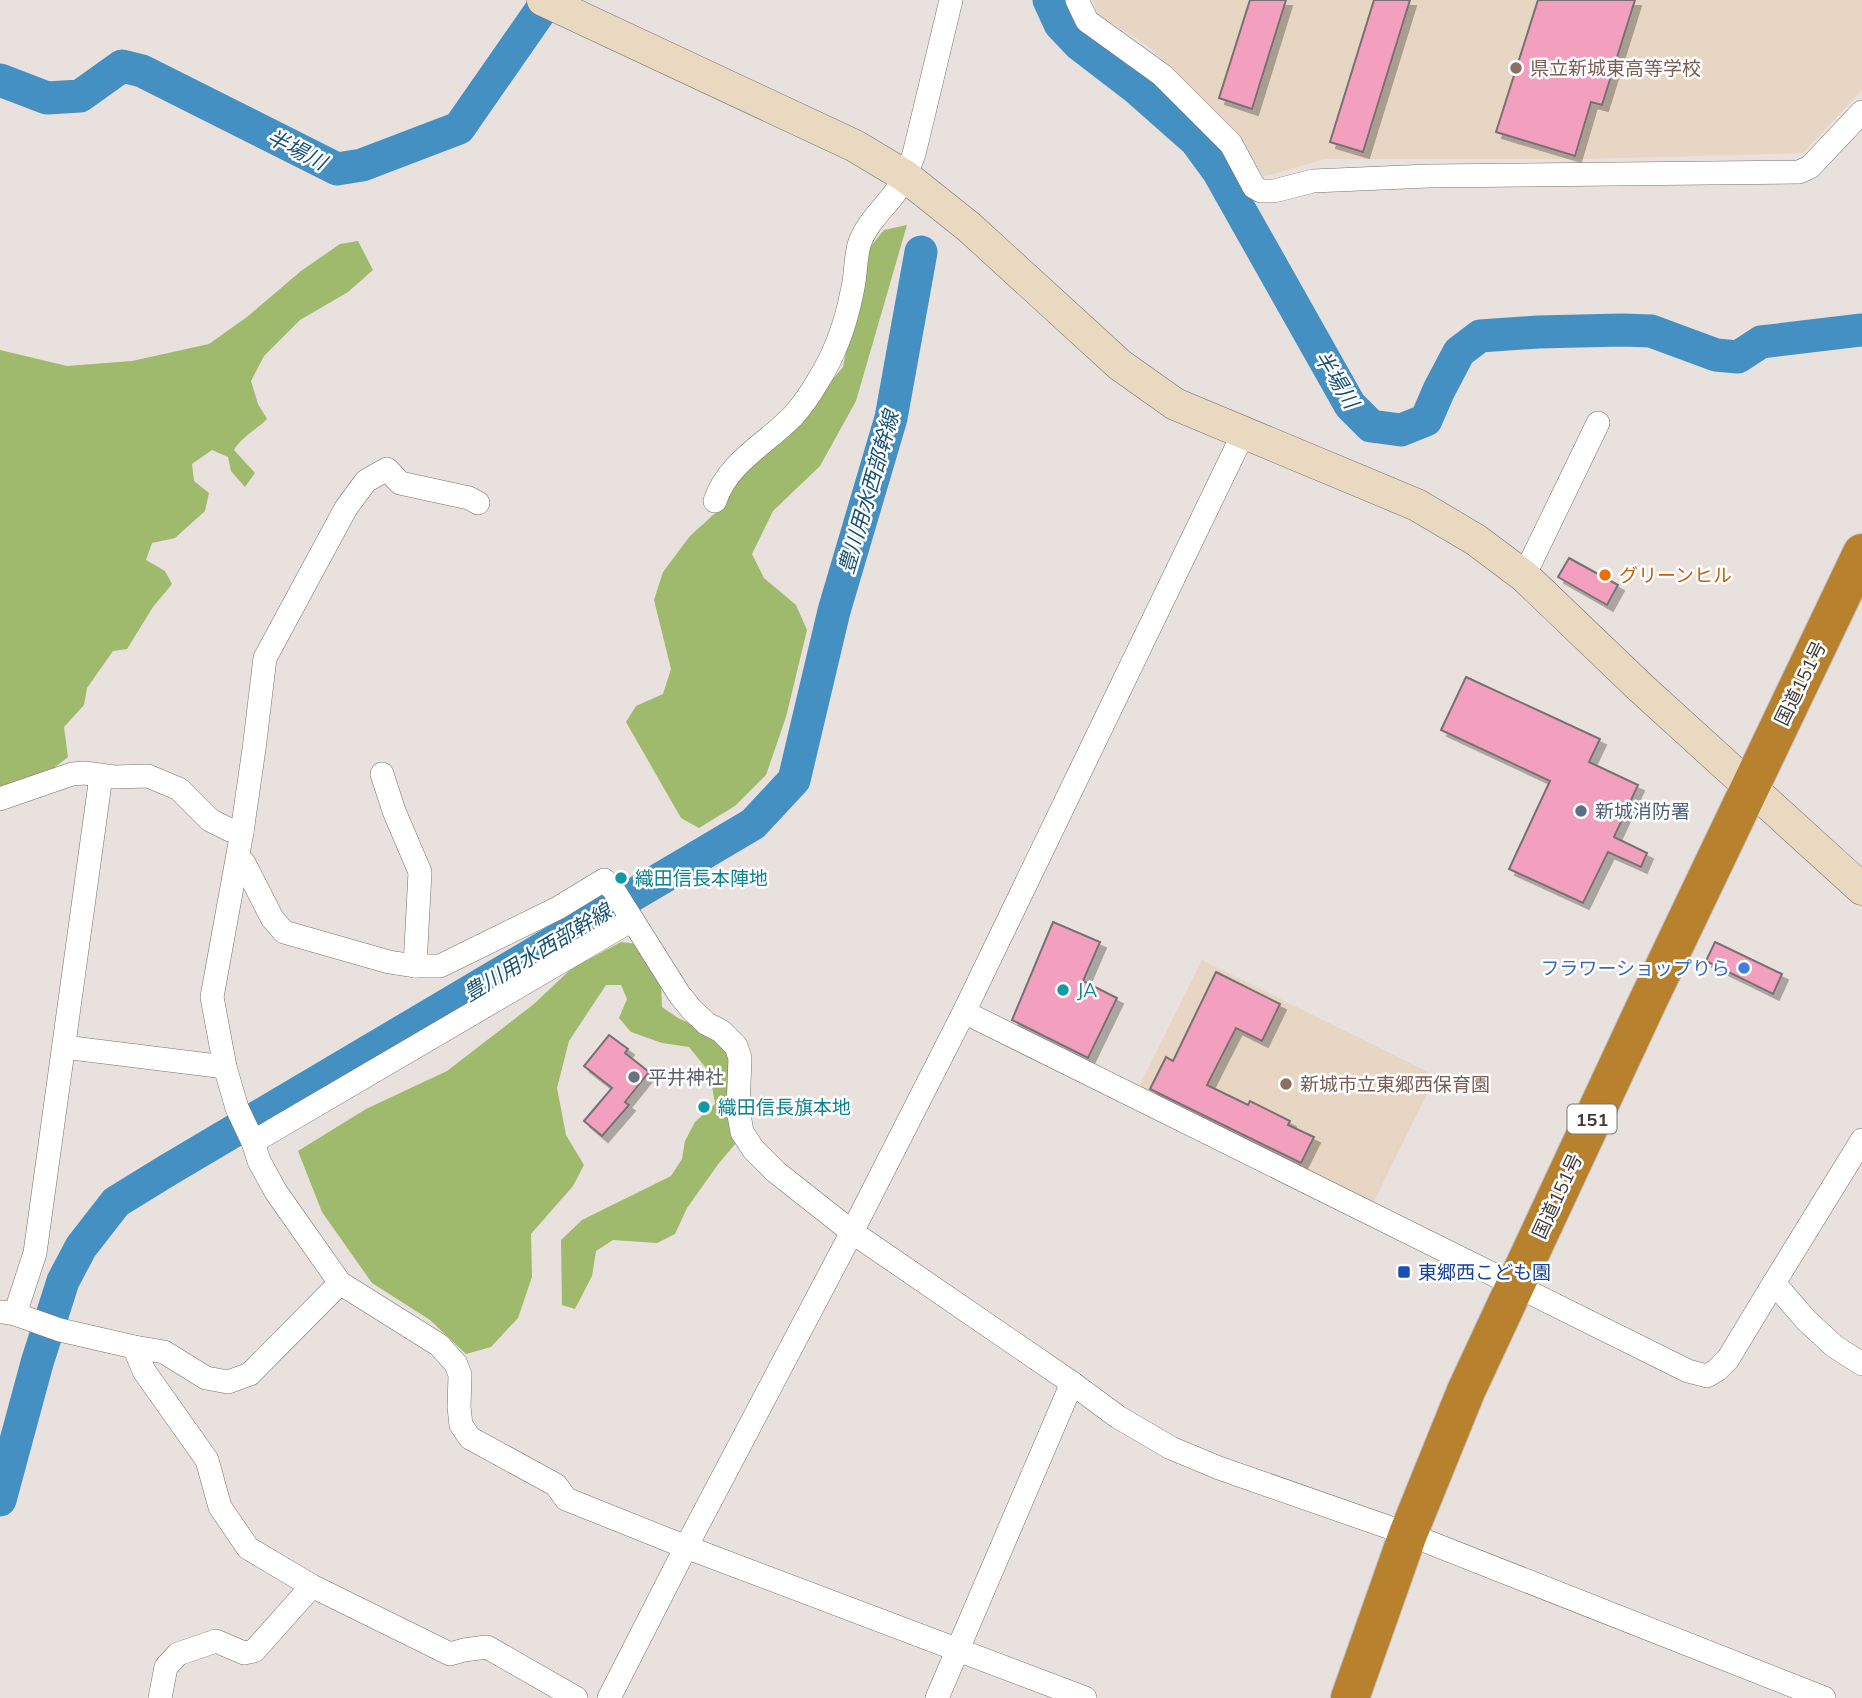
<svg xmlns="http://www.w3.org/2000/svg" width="1862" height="1698" font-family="Mulish,'Noto Sans JP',sans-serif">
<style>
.education{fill:#e7d6c4}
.forest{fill:#9fb96d}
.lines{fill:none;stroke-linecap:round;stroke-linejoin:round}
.river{stroke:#4590c2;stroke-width:33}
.building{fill:#f39fbe;stroke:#777173;stroke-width:2;filter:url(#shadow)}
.street-casing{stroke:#77716e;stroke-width:24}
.secondary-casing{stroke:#77716e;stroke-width:33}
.highway-casing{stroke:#c2c1c0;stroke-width:40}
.street{stroke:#fff;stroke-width:23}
.secondary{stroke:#e9d9c0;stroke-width:32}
.highway{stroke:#b7812d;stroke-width:38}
.education-dot{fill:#8d6e63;stroke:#fff;stroke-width:2.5}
.food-dot{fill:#e8710a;stroke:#fff;stroke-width:2.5}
.service-dot{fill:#5c6f8a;stroke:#fff;stroke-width:2.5}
.culture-dot{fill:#0f9aa8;stroke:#fff;stroke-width:2.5}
.shop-dot{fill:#3f7fe0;stroke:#fff;stroke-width:2.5}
.worship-dot{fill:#6b7280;stroke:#fff;stroke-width:2.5}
.transit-dot{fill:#1a4fb4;stroke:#fff;stroke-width:2.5}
.labels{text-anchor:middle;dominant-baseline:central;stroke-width:5;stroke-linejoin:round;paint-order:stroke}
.shield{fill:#fff;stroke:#797676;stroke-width:2}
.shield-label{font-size:18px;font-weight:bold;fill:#3f3c3b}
.education-label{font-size:19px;fill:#785e54;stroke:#fff;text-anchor:start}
.food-label{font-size:19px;fill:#c56008;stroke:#fff;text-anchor:start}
.street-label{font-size:19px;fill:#3f3c3b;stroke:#fff}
.service-label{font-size:19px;fill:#4e5e75;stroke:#fff;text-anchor:start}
.culture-label{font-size:19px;fill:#0d838f;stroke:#fff;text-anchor:start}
.shop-label{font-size:19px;fill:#366cbe;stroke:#fff;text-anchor:end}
.worship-label{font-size:19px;fill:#5b616d;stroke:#fff;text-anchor:start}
.transit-label{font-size:19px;fill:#164399;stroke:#fff;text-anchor:start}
.water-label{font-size:21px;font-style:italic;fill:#1a5275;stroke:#fff}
</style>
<defs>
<filter id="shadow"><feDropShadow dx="6" dy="6" stdDeviation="0" flood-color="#0004"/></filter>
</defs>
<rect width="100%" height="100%" fill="#e8e1de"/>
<g class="education">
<path d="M 1093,0 L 1862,0 L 1862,90 L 1803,153 L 1583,159 L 1325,159 L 1263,177 L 1238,133 L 1148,46 L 1097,14 Z"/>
<path d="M 1202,960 L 1436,1076 L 1371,1207 L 1137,1091 Z"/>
</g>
<g class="forest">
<path d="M 907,225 L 856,401 L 820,466 L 773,511 L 752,554 L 764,578 L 796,605 L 807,630 L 786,717 L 766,775 L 735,806 L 699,828 L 681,818 L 626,722 L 636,706 L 663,694 L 671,669 L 654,600 L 663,572 L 690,536 L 723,506 L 728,483 L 802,416 L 843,367 L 866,252 L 884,230 Z"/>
<path d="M 358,241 L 373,270 L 348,292 L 300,320 L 264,356 L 251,381 L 258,404 L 267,419 C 256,430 240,438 234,450 L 255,473 L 245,487 L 231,471 L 228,457 L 212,450 L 192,464 L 194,481 L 209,493 L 205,511 L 175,538 L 152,543 L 146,560 L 165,571 L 172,584 L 153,607 L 127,649 L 113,651 L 87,688 L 84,705 L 64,727 L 68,757 L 50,771 L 0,794 L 0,350 L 67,366 L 132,361 L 209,344 L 247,317 L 301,271 L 340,244 Z"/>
<path d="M 621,942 L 637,944 L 661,982 L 662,1007 L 678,1018 L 709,1032 L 728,1052 L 733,1077 L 737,1142 L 719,1163 L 687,1208 L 675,1234 L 657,1243 L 613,1240 L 596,1251 L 592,1276 L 575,1309 L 562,1305 L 561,1240 L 582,1220 L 671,1176 L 682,1159 L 685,1141 L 695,1122 L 715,1104 L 710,1073 L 689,1047 L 662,1043 L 631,1032 L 619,1018 L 627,999 L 621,985 L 606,985 L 569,1041 L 557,1088 L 566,1135 L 584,1165 L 573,1186 L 531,1234 L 532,1277 L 518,1318 L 491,1347 L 466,1354 L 430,1320 L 372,1283 L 322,1212 L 298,1151 L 366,1109 L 447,1071 L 534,1004 L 571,969 Z"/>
</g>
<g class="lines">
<g class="river">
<path d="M 1049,0 L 1060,24 L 1080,45 L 1136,88 L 1196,141 L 1218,171 L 1350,405 L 1371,426 L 1401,430 L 1426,420 L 1439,390 L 1459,352 L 1480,336 L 1538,332 L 1622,330 L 1651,331 L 1716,355 L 1738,357 L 1761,342 L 1862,330"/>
<path d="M 0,80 L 47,98 L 80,96 L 122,66 L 142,71 L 337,169 L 362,165 L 459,128 L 548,0"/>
<path d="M 0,1500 L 37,1363 L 63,1281 L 81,1247 L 116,1202 L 168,1170 L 753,824 L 794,780 L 834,611 L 891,418 L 921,252"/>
</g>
</g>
<g class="building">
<path d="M 1250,0 L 1286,0 L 1252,109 L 1219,98 Z"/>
<path d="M 1374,0 L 1410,0 L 1363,152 L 1330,142 Z"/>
<path d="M 1538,0 L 1635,0 L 1602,105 L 1591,102 L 1575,156 L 1496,132 Z"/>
<path d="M 1569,558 L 1618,585 L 1607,605 L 1558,577 Z"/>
<path d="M 1466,677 L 1600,739 L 1589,762 L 1638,785 L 1614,837 L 1647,853 L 1641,867 L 1608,852 L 1583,903 L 1509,869 L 1550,781 L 1441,730 Z"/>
<path d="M 1053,922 L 1100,942 L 1083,981 L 1117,998 L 1088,1058 L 1012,1020 Z"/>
<path d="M 1715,942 L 1782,974 L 1773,994 L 1706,961 Z"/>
<path d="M 1216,972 L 1280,1004 L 1262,1041 L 1236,1028 L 1207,1085 L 1248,1105 L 1250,1101 L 1290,1121 L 1288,1125 L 1314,1137 L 1301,1163 L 1150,1089 L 1166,1057 L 1173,1061 Z"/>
<path d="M 609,1035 L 628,1049 L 625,1053 L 649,1072 L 625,1102 L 629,1105 L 602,1136 L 584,1121 L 612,1088 L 584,1066 Z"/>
</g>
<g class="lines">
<defs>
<g id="street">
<path d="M 1077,0 L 1087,21 L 1162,75 L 1231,144 L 1254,187 L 1261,191 L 1274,191 L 1313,181 L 1429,176 L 1799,172 L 1810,167 L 1862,112"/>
<path d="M 715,501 C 728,462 766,444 793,416 C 802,406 811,393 818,381 C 835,354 846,323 852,292 C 856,277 855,260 859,245 C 865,225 883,209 895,193 C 904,181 909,168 914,154 L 951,0"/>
<path d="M 1524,576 L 1598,423"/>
<path d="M 382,774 L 394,811 L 420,872 L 415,966"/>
<path d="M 0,799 L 72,774 L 85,773 L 114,777 L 148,776 L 179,789 L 210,820 L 230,830 L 242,832 L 212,997 L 225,1067 L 237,1108 L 253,1142 L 259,1161 L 276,1192 L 340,1283 L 439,1345 L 456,1364 L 460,1375 L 459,1407 L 461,1425 L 470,1438 L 556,1485 L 566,1499 L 686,1547 L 1085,1698"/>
<path d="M 242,832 L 254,749 L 265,658 L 346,508 L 366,481 L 387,469 L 400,483 L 469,498 L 478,503"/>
<path d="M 238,858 L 244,863 L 272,918 L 284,932 L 389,962 L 415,966 L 440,966 L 558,908 L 604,880 L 613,889 L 679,994 L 692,1010 L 707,1024 L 721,1031 L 736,1046 L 740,1058 L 738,1109 L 742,1132 L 753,1149 L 776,1172 L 852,1232 L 1072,1383 L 1118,1417 L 1171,1448 L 1219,1468 L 1408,1534 L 1824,1698"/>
<path d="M 964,1012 L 1688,1371 L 1707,1376 L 1717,1370 L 1728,1359 L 1774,1283 L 1806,1320 L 1834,1346 L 1862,1364"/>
<path d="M 64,1047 L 225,1067"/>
<path d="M 253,1142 L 632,920"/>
<path d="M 1774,1283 L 1862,1140"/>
<path d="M 3,1312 L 15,1314 L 60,1330 L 134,1347 L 164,1352 L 206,1378 L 228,1382 L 250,1374 L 340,1283"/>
<path d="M 15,1314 L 35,1253 L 101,776"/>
<path d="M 134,1347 L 144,1371 L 207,1460 L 220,1507 L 248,1548 L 312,1586 L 450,1654 L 464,1650 L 487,1647 L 576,1698"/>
<path d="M 160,1698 L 166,1667 L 178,1654 L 216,1641 L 244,1653 L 254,1651 L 312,1586"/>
<path d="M 609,1698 L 686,1547 L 852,1232 L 964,1012 L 1244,432"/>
<path d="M 937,1698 L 1072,1383"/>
</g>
<path id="secondary" d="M 543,0 L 855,146 L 905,176 L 969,227 L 1120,365 L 1175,404 L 1417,505 L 1476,540 L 1524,576 L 1641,688 L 1862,889"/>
<path id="highway" d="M 1350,1698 L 1408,1534 L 1466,1391 L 1646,1005 L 1862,553"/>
</defs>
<use href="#street" class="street-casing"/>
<use href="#secondary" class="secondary-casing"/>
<use href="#highway" class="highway-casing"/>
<use href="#street" class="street"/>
<use href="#secondary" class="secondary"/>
<use href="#highway" class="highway"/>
</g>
<g class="education-dot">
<circle cx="1516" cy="68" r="7"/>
<circle cx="1286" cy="1084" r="7"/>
</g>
<circle class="food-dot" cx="1605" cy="575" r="7"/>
<circle class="service-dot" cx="1581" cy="811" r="7"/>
<g class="culture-dot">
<circle cx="621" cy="878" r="7"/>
<circle cx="1063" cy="990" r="7"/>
<circle cx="704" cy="1107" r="7"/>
</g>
<circle class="shop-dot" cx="1744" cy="968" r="7"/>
<circle class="worship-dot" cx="634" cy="1077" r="7"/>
<rect class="transit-dot" x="1397" y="1265" width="14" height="14" rx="3.5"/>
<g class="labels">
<rect class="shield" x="1567.5" y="1104.5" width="49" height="29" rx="5"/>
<g class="shield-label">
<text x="1592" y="1119">151</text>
</g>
<g class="education-label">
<text x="1530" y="68">県立新城東高等学校</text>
<text x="1300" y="1084">新城市立東郷西保育園</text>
</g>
<g class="food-label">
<text x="1619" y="575">グリーンヒル</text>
</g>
<g class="street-label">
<text transform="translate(1800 683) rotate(-64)">国道151号</text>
<text transform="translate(1557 1196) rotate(-65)">国道151号</text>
</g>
<g class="service-label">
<text x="1595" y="811">新城消防署</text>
</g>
<g class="culture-label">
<text x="635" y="878">織田信長本陣地</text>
<text x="1077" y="990">JA</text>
<text x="718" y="1107">織田信長旗本地</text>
</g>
<g class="shop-label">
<text x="1730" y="968">フラワーショップりら</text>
</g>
<g class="worship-label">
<text x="648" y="1077">平井神社</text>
</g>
<g class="transit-label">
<text x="1418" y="1272">東郷西こども園</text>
</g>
<g class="water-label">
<text transform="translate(297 149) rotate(27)">半場川</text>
<text transform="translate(1337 379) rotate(58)">半場川</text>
<text transform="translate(868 492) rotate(-74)">豊川用水西部幹線</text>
<text transform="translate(537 952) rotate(-31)">豊川用水西部幹線</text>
</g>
</g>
</svg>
